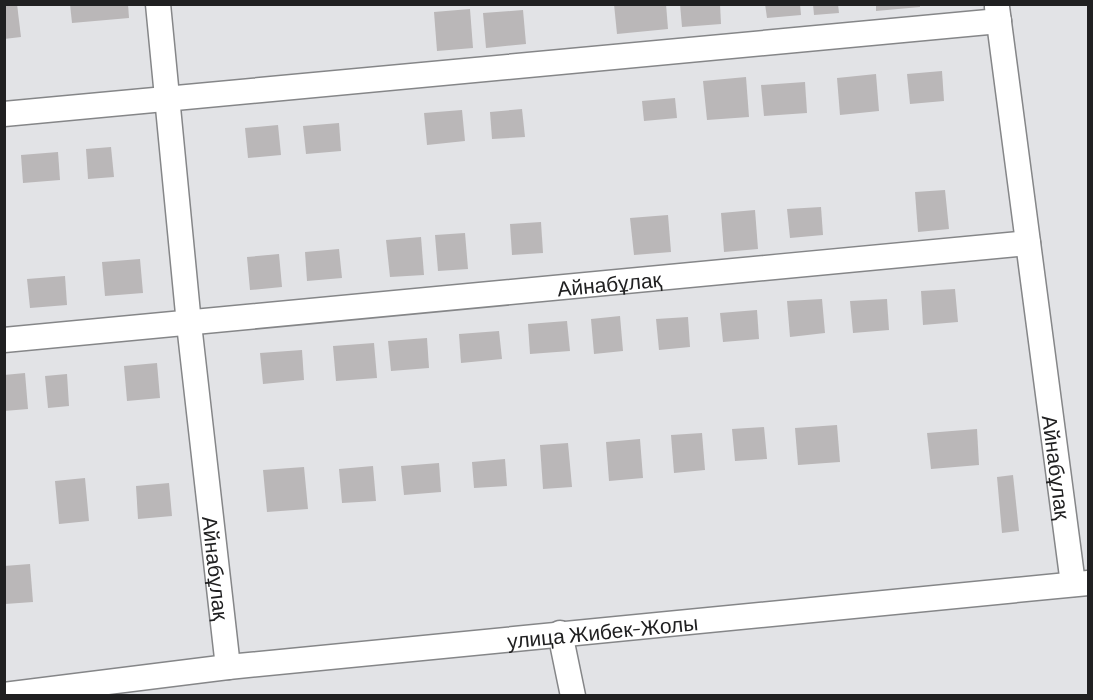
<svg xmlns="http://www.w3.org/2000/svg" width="1093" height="700" font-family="Barlow,sans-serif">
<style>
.building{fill:#bab7b8}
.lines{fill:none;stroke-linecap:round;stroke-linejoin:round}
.minor-casing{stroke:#858688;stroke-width:27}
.minor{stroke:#fff;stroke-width:24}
.labels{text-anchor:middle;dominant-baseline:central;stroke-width:4.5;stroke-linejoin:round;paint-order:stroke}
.street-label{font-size:21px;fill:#202021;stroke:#fff}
</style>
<rect width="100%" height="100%" fill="#e2e3e6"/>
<g class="building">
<path d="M 4,4 L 17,4 L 21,37 L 4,39 Z"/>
<path d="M 70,4 L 128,4 L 129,18 L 72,23 Z"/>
<path d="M 614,4 L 666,4 L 668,29 L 617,34 Z"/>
<path d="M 680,4 L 720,4 L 721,24 L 682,27 Z"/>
<path d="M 765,4 L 800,4 L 801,15 L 767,18 Z"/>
<path d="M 813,4 L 838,4 L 839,13 L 814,15 Z"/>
<path d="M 876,4 L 920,4 L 920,7 L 876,11 Z"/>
<path d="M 470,9 L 473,48 L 437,51 L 434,12 Z"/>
<path d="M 523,10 L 526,44 L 486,48 L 483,13 Z"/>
<path d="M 942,71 L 944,101 L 910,104 L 907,74 Z"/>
<path d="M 876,74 L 879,111 L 840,115 L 837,78 Z"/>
<path d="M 746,77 L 749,117 L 707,120 L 703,81 Z"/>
<path d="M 805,82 L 807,113 L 764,116 L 761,85 Z"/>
<path d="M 675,98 L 677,118 L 644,121 L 642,101 Z"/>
<path d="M 522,109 L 525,137 L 492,139 L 490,112 Z"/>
<path d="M 462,110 L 465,141 L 427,145 L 424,113 Z"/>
<path d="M 339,123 L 341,151 L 306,154 L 303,126 Z"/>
<path d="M 278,125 L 281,155 L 248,158 L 245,128 Z"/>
<path d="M 111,147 L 114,177 L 88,179 L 86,149 Z"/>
<path d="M 58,152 L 60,180 L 23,183 L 21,155 Z"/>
<path d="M 945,190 L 949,229 L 918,232 L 915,192 Z"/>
<path d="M 821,207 L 823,235 L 790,238 L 787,209 Z"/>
<path d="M 755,210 L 758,249 L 724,252 L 721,213 Z"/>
<path d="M 668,215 L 671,252 L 634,255 L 630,218 Z"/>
<path d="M 541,222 L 543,253 L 512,255 L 510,224 Z"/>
<path d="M 465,233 L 468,269 L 438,271 L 435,235 Z"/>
<path d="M 421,237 L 424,275 L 390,277 L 386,240 Z"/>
<path d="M 339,249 L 342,278 L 307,281 L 305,252 Z"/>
<path d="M 279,254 L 282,287 L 250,290 L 247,257 Z"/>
<path d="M 140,259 L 143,293 L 105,296 L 102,262 Z"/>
<path d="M 65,276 L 67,305 L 30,308 L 27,279 Z"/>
<path d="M 955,289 L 958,322 L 923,325 L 921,291 Z"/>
<path d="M 822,299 L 825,333 L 790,337 L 787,301 Z"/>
<path d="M 887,299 L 889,330 L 853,333 L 850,301 Z"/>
<path d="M 757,310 L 759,339 L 723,342 L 720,313 Z"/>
<path d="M 620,316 L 623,351 L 594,354 L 591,319 Z"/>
<path d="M 688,317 L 690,347 L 659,350 L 656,319 Z"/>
<path d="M 567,321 L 570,351 L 530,354 L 528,324 Z"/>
<path d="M 499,331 L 502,359 L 461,363 L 459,334 Z"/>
<path d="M 427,338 L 429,368 L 391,371 L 388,341 Z"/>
<path d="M 374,343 L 377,378 L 336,381 L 333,346 Z"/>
<path d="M 302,350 L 304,380 L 263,384 L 260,353 Z"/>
<path d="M 157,363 L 160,398 L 127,401 L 124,366 Z"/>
<path d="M 25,373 L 28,409 L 4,411 L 4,375 Z"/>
<path d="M 67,374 L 69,406 L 48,408 L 45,376 Z"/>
<path d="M 837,425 L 840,462 L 798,465 L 795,428 Z"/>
<path d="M 764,427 L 767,459 L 735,461 L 732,429 Z"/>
<path d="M 977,429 L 979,465 L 931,469 L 927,433 Z"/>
<path d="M 702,433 L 705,470 L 674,473 L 671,435 Z"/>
<path d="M 640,439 L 643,478 L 609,481 L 606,442 Z"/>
<path d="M 568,443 L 572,487 L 543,489 L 540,445 Z"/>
<path d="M 505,459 L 507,486 L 474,488 L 472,462 Z"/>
<path d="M 439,463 L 441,492 L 404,495 L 401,466 Z"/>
<path d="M 373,466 L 376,501 L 342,503 L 339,469 Z"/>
<path d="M 304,467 L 308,509 L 267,512 L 263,470 Z"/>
<path d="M 1013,475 L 1019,531 L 1002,533 L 997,477 Z"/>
<path d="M 85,478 L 89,521 L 59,524 L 55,481 Z"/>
<path d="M 169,483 L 172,516 L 138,519 L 136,486 Z"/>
<path d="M 30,564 L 33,602 L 5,604 L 4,566 Z"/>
</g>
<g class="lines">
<defs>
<g id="minor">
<path id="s1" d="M 158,4 L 189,324 L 228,667"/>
<path id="s2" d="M 997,7 L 1073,584"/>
<path d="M 4,114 L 999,21"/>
<path id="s3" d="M 4,340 L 1028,243"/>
<path d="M 560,633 L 573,696"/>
<path id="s4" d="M 4,695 L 228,667 L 1088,583"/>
</g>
</defs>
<use href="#minor" class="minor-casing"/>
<use href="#minor" class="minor"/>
</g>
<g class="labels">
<g class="street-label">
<text stroke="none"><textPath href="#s3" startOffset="608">Айнабұлақ</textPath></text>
<text stroke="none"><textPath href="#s2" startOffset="464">Айнабұлақ</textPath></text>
<text stroke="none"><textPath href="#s1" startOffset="567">Айнабұлақ</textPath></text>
<text stroke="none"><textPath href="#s4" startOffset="602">улица Жибек-Жолы</textPath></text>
</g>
</g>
<rect width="1093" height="700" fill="none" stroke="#202021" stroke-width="12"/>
</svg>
